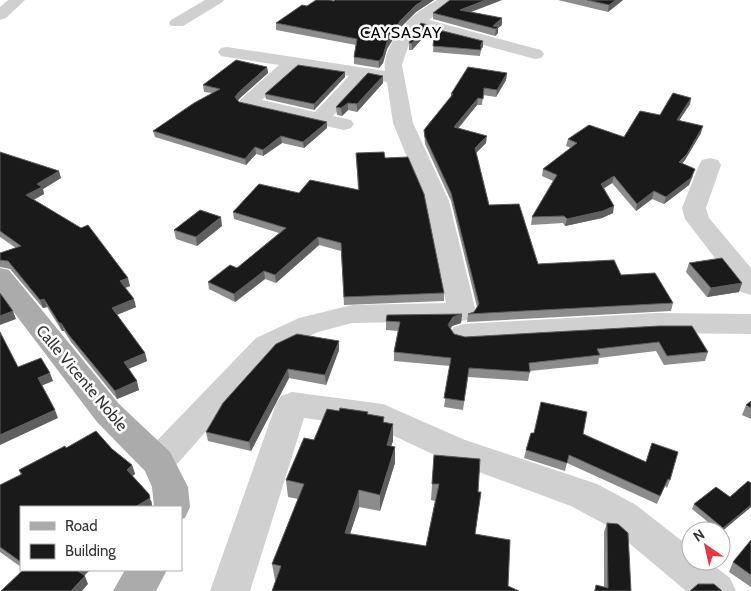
<svg xmlns="http://www.w3.org/2000/svg" width="751" height="591" font-family="Cabin,sans-serif">
<style>
.lines{fill:none;stroke-linecap:round;stroke-linejoin:round}
.minor{fill:#d0d0d0;fill-rule:evenodd}
.major{fill:#ababab;fill-rule:evenodd}
.wall{fill:#8c8c8c}
.shaded-wall{fill:#5f5f5f}
.building{fill:#1a1a1a;stroke:#5f5f5f}
.labels{text-anchor:middle;dominant-baseline:central;stroke-width:5;stroke-linejoin:round;paint-order:stroke}
.far-quarter-label{font-size:16px;letter-spacing:1px;fill:#000;stroke:#fff}
.street-label{font-size:16px;fill:#333;stroke:#fff}
</style>
<rect width="100%" height="100%" fill="#fff"/>
<g class="lines">
<g class="minor">
<path d="M 8,0 L 25,0 L 6,18 L 0,20 L 0,7 Z"/>
<path d="M 205,0 L 224,0 L 221,3 L 183,26 L 171,26 L 169,23 L 171,20 Z"/>
<path d="M 437,0 L 455,0 L 429,20 L 541,50 L 544,54 L 541,58 L 535,59 L 420,28 L 409,44 L 402,65 L 413,123 L 449,201 L 476,312 L 472,319 L 462,321 L 352,323 L 318,332 L 276,352 L 170,472 L 158,476 L 146,472 L 141,462 L 146,452 L 256,338 L 299,318 L 352,305 L 446,303 L 425,201 L 393,123 L 387,82 L 367,79 L 333,116 L 351,120 L 354,124 L 351,128 L 344,130 L 241,107 L 238,103 L 241,99 L 279,65 L 227,57 L 221,56 L 218,52 L 221,48 L 227,47 L 385,71 C 382,54 398,30 411,18 C 418,11 428,6 437,0 ZM 298,68 L 349,76 L 315,112 L 262,100 Z"/>
<path d="M 710,158 L 718,160 L 721,165 L 706,208 L 709,218 L 751,268 L 751,295 L 741,292 L 685,219 L 682,208 L 699,165 L 702,160 Z"/>
<path d="M 656,313 L 751,314 L 751,334 L 656,333 L 464,344 L 454,341 L 449,334 L 454,327 L 464,324 Z"/>
<path d="M 292,392 L 383,404 L 465,440 L 597,484 L 636,505 L 691,548 L 691,561 L 708,561 L 730,578 L 736,591 L 686,591 L 610,527 L 571,506 L 441,458 L 377,428 L 304,418 L 250,591 L 210,591 L 276,404 L 281,396 Z"/>
</g>
<g class="major">
<path d="M 0,268 L 9,270 L 119,404 L 170,452 L 188,487 L 190,507 L 185,518 L 181,519 L 181,507 L 154,507 L 152,487 L 145,471 L 97,422 L 0,294 Z"/>
<path d="M 125,570 L 167,570 L 156,591 L 113,591 Z"/>
</g>
</g>
<g class="wall">
<path d="M 335,0 L 434,0 L 416,12 L 400,28 L 387,49 L 383,63 L 379,68 L 354,64 L 354,57 L 356,45 L 276,30 L 276,23 L 307,6 L 334,1 Z"/>
<path d="M 502,0 L 471,12 L 502,18 L 502,25 L 498,28 L 498,33 L 495,36 L 433,19 L 433,13 Z"/>
<path d="M 558,0 L 623,0 L 608,12 Z"/>
<path d="M 435,29 L 483,47 L 481,49 L 480,56 L 433,52 Z"/>
<path d="M 428,32 L 412,50 L 409,50 L 409,43 Z"/>
<path d="M 267,67 L 268,73 L 240,98 L 238,100 L 239,102 L 327,122 L 327,128 L 304,148 L 282,143 L 263,156 L 256,154 L 246,165 L 155,137 L 153,131 L 212,93 L 204,92 L 203,85 Z"/>
<path d="M 507,73 L 506,80 L 496,97 L 483,95 L 482,105 L 477,105 L 458,129 L 486,143 L 476,153 L 489,205 L 538,264 L 621,275 L 673,303 L 671,311 L 467,322 L 468,314 L 474,312 L 477,307 L 451,201 L 425,144 L 424,130 L 451,97 L 451,94 Z"/>
<path d="M 383,76 L 383,83 L 357,112 L 348,110 L 342,116 L 337,115 L 336,107 Z"/>
<path d="M 345,77 L 314,110 L 266,99 L 265,94 Z"/>
<path d="M 691,98 L 690,104 L 679,120 L 701,133 L 685,160 L 682,164 L 693,176 L 689,185 L 664,204 L 652,199 L 636,211 L 612,183 L 604,188 L 613,213 L 602,218 L 565,226 L 563,223 L 531,225 L 532,217 L 553,181 L 542,176 L 543,169 L 571,148 L 566,146 L 568,139 L 624,137 Z"/>
<path d="M 0,152 L 61,178 L 43,189 L 44,194 L 33,200 L 130,286 L 125,288 L 136,307 L 117,315 L 145,353 L 147,361 L 128,369 L 139,390 L 117,399 L 71,342 L 64,331 L 62,331 L 47,307 L 43,308 L 10,269 L 0,267 L 0,253 L 16,248 L 0,237 Z"/>
<path d="M 356,153 L 385,158 L 444,293 L 444,301 L 344,305 L 341,251 L 319,245 L 276,283 L 265,279 L 235,302 L 209,289 L 208,282 L 237,268 L 279,233 L 234,219 L 233,212 L 299,193 L 358,190 Z"/>
<path d="M 222,226 L 197,246 L 176,239 L 174,230 Z"/>
<path d="M 689,263 L 742,283 L 739,292 L 707,297 L 686,272 Z"/>
<path d="M 462,314 L 461,323 L 452,326 L 451,329 L 454,334 L 465,337 L 659,326 L 708,352 L 705,361 L 664,365 L 656,351 L 599,358 L 598,364 L 530,371 L 528,381 L 468,377 L 463,410 L 444,407 L 450,366 L 394,361 L 394,352 L 398,331 L 386,330 L 386,321 Z"/>
<path d="M 276,344 L 339,350 L 326,385 L 289,378 L 251,451 L 208,441 L 206,432 Z"/>
<path d="M 751,401 L 751,419 L 742,415 L 746,405 Z"/>
<path d="M 340,408 L 368,412 L 368,414 L 384,417 L 384,423 L 393,424 L 393,441 L 391,446 L 395,447 L 395,463 L 380,511 L 359,507 L 350,534 L 426,546 L 435,501 L 431,500 L 434,455 L 480,459 L 478,492 L 481,492 L 475,535 L 510,540 L 508,586 L 519,591 L 272,591 L 276,581 L 275,580 L 272,564 L 298,499 L 288,497 L 286,480 L 304,438 L 314,440 L 327,409 L 339,411 Z"/>
<path d="M 534,433 L 583,434 L 646,462 L 652,443 L 670,480 L 667,488 L 665,486 L 657,504 L 567,463 L 565,471 L 524,458 L 526,450 Z"/>
<path d="M 66,448 L 112,449 L 132,465 L 135,474 L 132,476 L 152,502 L 152,506 L 21,507 L 21,567 L 0,552 L 0,485 L 21,475 L 19,470 Z"/>
<path d="M 694,504 L 751,507 L 721,532 L 721,531 L 719,531 L 692,509 Z"/>
<path d="M 607,523 L 631,591 L 594,591 L 596,585 L 604,587 L 604,532 Z"/>
<path d="M 751,540 L 751,587 L 729,572 L 733,562 Z"/>
</g>
<g class="shaded-wall">
<path d="M 424,0 L 434,0 L 416,12 L 400,28 L 387,49 L 383,63 L 379,68 L 379,61 L 387,42 L 400,21 L 416,5 Z"/>
<path d="M 486,0 L 502,0 L 460,16 L 460,10 Z"/>
<path d="M 616,0 L 623,0 L 608,12 L 609,5 Z"/>
<path d="M 502,18 L 502,25 L 498,28 L 498,33 L 495,36 L 496,29 L 493,26 Z"/>
<path d="M 428,25 L 428,32 L 412,50 L 412,43 Z"/>
<path d="M 483,41 L 483,47 L 480,49 L 481,44 Z"/>
<path d="M 267,67 L 268,73 L 240,98 L 236,103 L 235,97 L 239,92 Z"/>
<path d="M 345,72 L 345,77 L 314,110 L 314,104 Z"/>
<path d="M 507,73 L 506,80 L 496,97 L 497,90 Z"/>
<path d="M 383,76 L 383,83 L 357,112 L 357,104 Z"/>
<path d="M 478,98 L 477,105 L 453,134 L 454,127 Z"/>
<path d="M 691,98 L 690,104 L 675,127 L 677,120 Z"/>
<path d="M 348,103 L 348,110 L 342,116 L 341,108 Z"/>
<path d="M 327,122 L 327,128 L 304,148 L 303,142 Z"/>
<path d="M 703,126 L 701,133 L 685,160 L 677,169 L 679,162 Z"/>
<path d="M 281,136 L 282,143 L 263,156 L 263,150 Z"/>
<path d="M 487,136 L 486,143 L 474,155 L 475,148 Z"/>
<path d="M 255,147 L 256,154 L 246,165 L 245,159 Z"/>
<path d="M 695,169 L 689,185 L 664,204 L 666,197 Z"/>
<path d="M 59,171 L 61,178 L 43,189 L 44,194 L 28,203 L 26,195 L 37,184 Z"/>
<path d="M 614,176 L 612,183 L 600,191 L 601,184 Z"/>
<path d="M 654,191 L 652,199 L 636,211 L 637,204 Z"/>
<path d="M 614,206 L 613,213 L 602,218 L 565,226 L 567,219 Z"/>
<path d="M 221,217 L 222,226 L 197,246 L 196,237 Z"/>
<path d="M 318,237 L 319,245 L 276,283 L 275,275 Z"/>
<path d="M 264,271 L 265,279 L 235,302 L 234,294 Z"/>
<path d="M 128,278 L 130,286 L 122,289 L 120,281 Z"/>
<path d="M 742,283 L 739,292 L 707,297 L 711,288 Z"/>
<path d="M 44,299 L 47,307 L 43,308 L 40,300 Z"/>
<path d="M 134,299 L 136,307 L 114,316 L 112,308 Z"/>
<path d="M 13,311 L 16,319 L 0,325 L 0,316 Z"/>
<path d="M 462,314 L 461,323 L 452,326 L 447,334 L 448,325 L 453,317 Z"/>
<path d="M 59,323 L 61,323 L 64,331 L 62,331 Z"/>
<path d="M 339,341 L 339,350 L 326,385 L 325,375 Z"/>
<path d="M 145,353 L 147,361 L 126,370 L 124,362 Z"/>
<path d="M 288,369 L 289,378 L 251,451 L 249,442 Z"/>
<path d="M 50,373 L 53,381 L 41,386 L 38,378 Z"/>
<path d="M 137,381 L 139,390 L 117,399 L 115,391 Z"/>
<path d="M 55,410 L 58,418 L 0,445 L 0,435 Z"/>
<path d="M 393,424 L 393,441 L 386,461 L 387,445 Z"/>
<path d="M 395,447 L 395,463 L 380,511 L 380,495 Z"/>
<path d="M 132,465 L 135,474 L 130,478 L 127,470 Z"/>
<path d="M 359,490 L 359,507 L 345,549 L 345,533 Z"/>
<path d="M 149,494 L 152,506 L 150,507 L 135,507 Z"/>
<path d="M 751,505 L 751,507 L 721,532 L 723,528 Z"/>
<path d="M 79,570 L 90,570 L 81,579 L 78,571 Z"/>
<path d="M 85,576 L 88,584 L 82,591 L 71,591 Z"/>
</g>
<g class="building">
<path d="M 316,0 L 329,0 L 334,1 L 335,0 L 424,0 L 416,5 L 400,21 L 387,42 L 383,56 L 379,61 L 354,57 L 357,39 L 276,23 L 302,5 L 307,6 Z"/>
<path d="M 450,0 L 486,0 L 460,10 L 502,18 L 493,26 L 498,27 L 496,29 L 433,13 Z"/>
<path d="M 587,0 L 616,0 L 609,5 Z"/>
<path d="M 421,23 L 428,25 L 412,43 L 409,43 L 411,38 Z"/>
<path d="M 435,29 L 483,41 L 481,44 L 481,50 L 433,46 Z"/>
<path d="M 236,60 L 267,67 L 239,92 L 235,97 L 239,102 L 327,122 L 303,142 L 281,136 L 263,150 L 255,147 L 245,159 L 153,131 L 194,103 L 220,89 L 203,85 Z"/>
<path d="M 298,65 L 345,72 L 314,104 L 265,94 Z"/>
<path d="M 468,67 L 507,73 L 497,90 L 484,88 L 483,99 L 478,98 L 454,127 L 487,136 L 475,148 L 489,205 L 519,204 L 538,264 L 614,260 L 621,275 L 655,273 L 673,303 L 468,314 L 474,312 L 479,304 L 451,193 L 425,137 L 424,130 L 453,94 L 451,94 Z"/>
<path d="M 368,73 L 383,76 L 357,104 L 348,103 L 341,108 L 336,107 Z"/>
<path d="M 673,93 L 691,98 L 677,120 L 703,126 L 687,154 L 679,162 L 695,169 L 691,178 L 666,197 L 654,191 L 637,204 L 614,176 L 601,184 L 614,206 L 603,211 L 567,219 L 564,216 L 532,217 L 557,175 L 543,169 L 577,143 L 568,139 L 589,125 L 624,137 L 640,111 L 660,115 Z"/>
<path d="M 0,152 L 59,171 L 37,184 L 42,187 L 26,195 L 81,228 L 88,225 L 128,278 L 120,281 L 134,299 L 112,308 L 145,353 L 124,362 L 137,381 L 115,391 L 68,334 L 61,323 L 59,323 L 44,299 L 40,300 L 8,261 L 0,260 L 0,253 L 21,246 L 0,231 Z"/>
<path d="M 384,152 L 385,158 L 408,157 L 424,194 L 444,293 L 344,297 L 341,243 L 318,237 L 275,275 L 264,271 L 234,294 L 208,282 L 230,265 L 237,268 L 286,228 L 233,212 L 259,184 L 299,193 L 310,180 L 359,190 L 356,153 Z"/>
<path d="M 200,210 L 221,217 L 196,237 L 174,230 Z"/>
<path d="M 722,258 L 742,283 L 711,288 L 689,263 Z"/>
<path d="M 0,293 L 13,311 L 0,316 Z"/>
<path d="M 462,314 L 453,317 L 448,325 L 454,334 L 465,337 L 659,326 L 692,326 L 708,352 L 667,356 L 659,342 L 597,349 L 600,355 L 529,363 L 530,372 L 469,368 L 464,401 L 444,398 L 451,358 L 394,352 L 400,322 L 386,321 L 387,315 Z"/>
<path d="M 0,332 L 18,367 L 41,358 L 50,373 L 38,378 L 55,410 L 0,435 Z"/>
<path d="M 297,334 L 339,341 L 325,375 L 288,369 L 249,442 L 206,432 L 223,403 L 276,344 Z"/>
<path d="M 751,401 L 751,408 L 746,405 Z"/>
<path d="M 541,402 L 587,412 L 583,434 L 646,462 L 652,443 L 678,452 L 670,480 L 668,479 L 660,496 L 569,455 L 567,463 L 526,450 L 531,433 L 534,433 Z"/>
<path d="M 340,408 L 368,412 L 367,414 L 384,417 L 383,422 L 393,424 L 387,445 L 395,447 L 380,495 L 359,490 L 345,533 L 426,546 L 439,484 L 432,484 L 434,455 L 480,459 L 478,492 L 481,492 L 475,534 L 510,540 L 508,586 L 519,591 L 272,591 L 281,566 L 272,564 L 304,484 L 286,480 L 304,438 L 314,440 L 327,409 L 339,411 Z"/>
<path d="M 96,431 L 112,449 L 132,465 L 127,470 L 149,494 L 150,498 L 135,507 L 21,507 L 21,562 L 0,547 L 0,485 L 22,474 L 19,470 L 65,446 L 66,448 Z"/>
<path d="M 748,481 L 751,483 L 751,505 L 723,528 L 694,504 L 716,487 L 730,497 Z"/>
<path d="M 607,523 L 618,524 L 628,533 L 631,591 L 595,591 L 596,585 L 608,588 Z"/>
<path d="M 751,540 L 751,575 L 733,562 Z"/>
<path d="M 23,570 L 79,570 L 78,571 L 85,576 L 71,591 L 1,591 Z"/>
<path d="M 698,584 L 714,584 L 722,591 L 690,591 Z"/>
</g>
<g class="labels">
<g class="far-quarter-label">
<text x="401" y="32">CAYSASAY</text>
</g>
<g class="street-label">
<text transform="translate(82 378) rotate(50)">Calle Vicente Noble</text>
</g>
</g>
<rect x="20" y="506" width="162" height="65" fill="#ffffff" stroke="#adadad"/>
<rect x="30" y="522" width="25" height="8" fill="#ababab" stroke="#adadad"/>
<text x="65" y="531" font-size="15" fill="#333333">Road</text>
<rect x="30" y="544" width="25" height="15" fill="#1a1a1a" stroke="#adadad"/>
<text x="65" y="556" font-size="15" fill="#333333">Building</text>
<g transform="translate(706 546) rotate(326)"><circle r="24" fill="#ffffff" stroke="#adadad"/>
<path d="M0-4L9 19L0 12L-9 19Z" fill="#e63946"/>
<text y="-8" font-size="14" font-weight="bold" text-anchor="middle" fill="#333333">N</text>
</g>
</svg>
